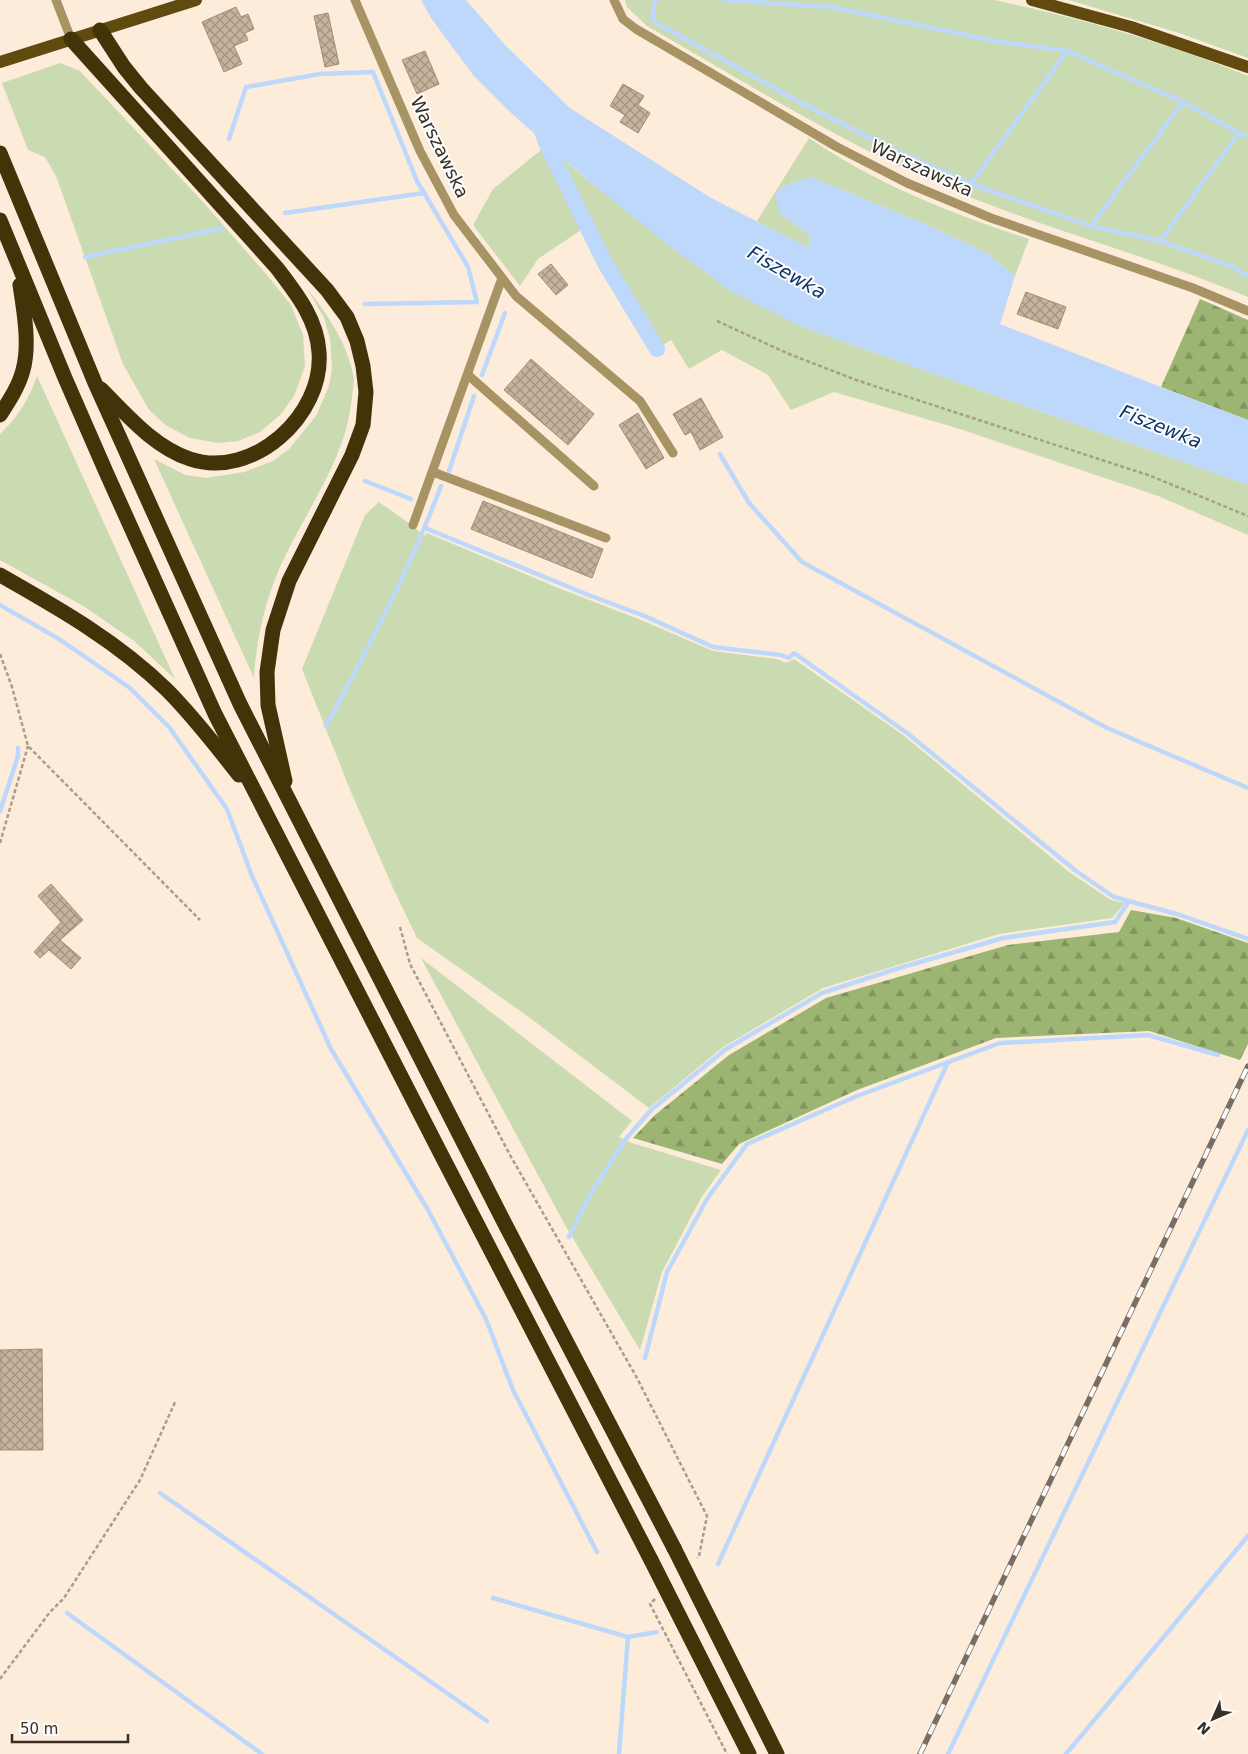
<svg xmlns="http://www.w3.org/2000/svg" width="1248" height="1754" font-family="'DejaVu Sans',sans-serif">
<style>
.green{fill:#cbdbb1}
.forest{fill:url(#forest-firs)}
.water{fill:#bed8fb}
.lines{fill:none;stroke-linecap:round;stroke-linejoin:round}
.stream{stroke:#bed8fb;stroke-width:4.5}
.canal{stroke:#bed8fb;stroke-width:16}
.building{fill:url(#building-cross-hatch);stroke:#a18f78}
.path{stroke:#a99d8e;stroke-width:2.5;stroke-dasharray:4 2.5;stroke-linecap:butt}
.lane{stroke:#a89364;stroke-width:9}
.primary{stroke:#604a10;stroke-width:12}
.highway{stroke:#433308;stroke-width:15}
.rail-casing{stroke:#796e62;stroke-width:5.5}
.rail{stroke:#fcfcfc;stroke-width:4;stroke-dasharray:11;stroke-linecap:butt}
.highway-bridge{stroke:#433308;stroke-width:15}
.labels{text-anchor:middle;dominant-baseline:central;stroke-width:4;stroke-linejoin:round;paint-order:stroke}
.street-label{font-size:18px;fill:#372f26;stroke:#fcfcfc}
.water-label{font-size:19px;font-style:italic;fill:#0d3567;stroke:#fcfcfc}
</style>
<defs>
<pattern id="forest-firs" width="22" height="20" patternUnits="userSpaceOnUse" patternTransform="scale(1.25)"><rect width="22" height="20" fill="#9db573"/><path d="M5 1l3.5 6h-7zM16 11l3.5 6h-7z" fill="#81945e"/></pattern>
<pattern id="building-cross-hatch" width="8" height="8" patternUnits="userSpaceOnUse" patternTransform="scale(1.25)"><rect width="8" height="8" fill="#c6b39b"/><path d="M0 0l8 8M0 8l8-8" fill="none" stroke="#a2927e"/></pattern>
</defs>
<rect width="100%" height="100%" fill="#fcecd9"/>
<g class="green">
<path d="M 625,0 L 994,0 C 1079,18 1168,43 1248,76 L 1248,297 C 1151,256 1047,230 950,189 C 844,145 747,83 647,26 L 627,7 Z"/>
<path d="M 1069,0 L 1248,0 L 1248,58 L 1179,33 Z"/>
<path d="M 60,63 L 80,71 L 203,202 L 266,274 L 291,305 L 303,335 L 305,366 L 294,396 L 281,414 L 260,432 L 238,441 L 218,443 L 190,438 L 167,426 L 149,410 L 123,364 L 56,176 L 45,157 L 28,150 L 2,83 Z"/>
<path d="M 809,138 C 876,184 952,214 1029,239 L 1015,276 L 990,255 L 930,226 L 811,177 L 780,214 L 810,235 L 809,249 L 757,221 Z"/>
<path d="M 547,145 L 592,184 L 802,327 L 1248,485 L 1248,535 L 1158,496 L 960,429 L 834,392 L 791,410 L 768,375 L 722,350 L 689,369 L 671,340 L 657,349 L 605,263 L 587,226 L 538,259 L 520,286 L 473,225 L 493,189 Z"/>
<path d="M 307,288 C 327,315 346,340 353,374 C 355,381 353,389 352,396 C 347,459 305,511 280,567 C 264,605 257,637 254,678 L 154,459 L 185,475 L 206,478 L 244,472 L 273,461 L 289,449 L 316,416 L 329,386 L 332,369 L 330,338 L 324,318 Z"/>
<path d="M 37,376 L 175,679 L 134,641 L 85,607 L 0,560 L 0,434 C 19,416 28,400 37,376 Z"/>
<path d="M 379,502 L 413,526 L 424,536 L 427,533 L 561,589 L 641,620 L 713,651 L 777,659 L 786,663 L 794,659 L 903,735 L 1069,872 L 1111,900 L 1125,903 L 1112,918 L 999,934 L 823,988 L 723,1047 L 649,1108 L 526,1015 L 417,938 L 393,888 L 351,792 L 302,669 L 365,515 Z"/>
<path d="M 421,958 L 632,1121 L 619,1137 L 632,1143 L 721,1170 L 701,1198 L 662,1272 L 640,1350 L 565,1225 Z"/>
</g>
<g class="forest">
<path d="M 1200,299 L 1248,320 L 1248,420 L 1161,387 Z"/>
<path d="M 1131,910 L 1176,918 L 1248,943 L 1248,1044 L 1240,1060 L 1149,1031 L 996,1038 L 857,1090 L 739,1144 L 722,1164 L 633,1138 L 655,1115 L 729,1055 L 826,998 L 1008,945 L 1119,932 Z"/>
</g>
<path class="water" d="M 421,0 L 466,0 L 506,46 L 570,108 L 711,198 L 809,248 L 810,235 L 780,214 L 775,193 L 788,184 L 811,177 L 930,226 L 990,255 L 1015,276 L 1000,324 L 1161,387 L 1248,420 L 1248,485 L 802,327 L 732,292 L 671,247 L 592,184 L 510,112 L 473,75 L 431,18 Z"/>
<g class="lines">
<g class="stream">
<path d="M 657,0 L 653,5 L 653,21 L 794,99 L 880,143 L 971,184 L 1091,226 L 1160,241 L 1231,266 L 1248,276"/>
<path d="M 724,0 L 831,7 L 995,41 L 1067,51 L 1183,102 L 1239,133 L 1248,136"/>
<path d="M 229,139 L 246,87 L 320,74 L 373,72 L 417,181 L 468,267 L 477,302 L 365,304"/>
<path d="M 971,184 L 1067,51"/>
<path d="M 285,213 L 424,193"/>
<path d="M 1091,226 L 1183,102"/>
<path d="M 1160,241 L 1239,133"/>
<path d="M 85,257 L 223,228"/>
<path d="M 482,375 L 505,313"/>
<path d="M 720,454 L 749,503 L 802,562 L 1107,728 L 1248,788"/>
<path d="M 449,471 L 474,396"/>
<path d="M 365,481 L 411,499"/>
<path d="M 425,528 L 586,594 L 647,617 L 713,647 L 781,655 L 789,658 L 794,653 L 907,733 L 1076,871 L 1114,897 L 1180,915 L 1248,939"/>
<path d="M 0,605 L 59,639 L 130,688 L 169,727 L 227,809 L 252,876 L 331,1049 L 428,1210 L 486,1319 L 513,1390 L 597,1552"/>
<path d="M 326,726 C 368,648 410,569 441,486"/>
<path d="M 0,811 L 18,756 L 18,748"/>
<path d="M 569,1237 L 590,1195 L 625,1140 L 651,1110 L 726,1049 L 822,993 L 896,969 L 1003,938 L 1115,922 L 1129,901"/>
<path d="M 645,1358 L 667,1272 L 707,1199 L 747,1144 L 857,1096 L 1000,1043 L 1148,1035 L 1218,1055"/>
<path d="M 160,1493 L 487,1721"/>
<path d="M 718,1564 L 948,1062"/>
<path d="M 493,1598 L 628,1637 L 657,1632"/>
<path d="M 67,1613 L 262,1754"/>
<path d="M 619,1754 L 628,1637"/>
<path d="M 948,1754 L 1248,1130"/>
<path d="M 1066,1754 L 1248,1536"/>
</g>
<path class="canal" d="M 540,125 L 547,145 L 605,263 L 657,349"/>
</g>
<g class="building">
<path d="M 236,7 L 241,17 L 248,14 L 254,29 L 245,33 L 248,40 L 234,46 L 242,64 L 224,72 L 202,22 Z"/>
<path d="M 328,13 L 339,64 L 325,67 L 314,16 Z"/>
<path d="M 425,51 L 439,84 L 417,94 L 402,60 Z"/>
<path d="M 623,84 L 644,96 L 638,105 L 650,113 L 638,133 L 620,122 L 625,115 L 610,106 Z"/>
<path d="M 551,264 L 568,285 L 556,295 L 538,274 Z"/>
<path d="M 1026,292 L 1066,307 L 1058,329 L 1017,314 Z"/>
<path d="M 531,359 L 594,414 L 568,445 L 504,390 Z"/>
<path d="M 701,398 L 723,437 L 700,450 L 691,432 L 685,435 L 673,414 Z"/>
<path d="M 638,413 L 664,458 L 646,469 L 619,425 Z"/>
<path d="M 483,501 L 603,549 L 592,578 L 471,529 Z"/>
<path d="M 51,884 L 83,920 L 60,940 L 81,958 L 71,969 L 49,950 L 40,958 L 34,952 L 61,922 L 38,896 Z"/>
<path d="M 42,1349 L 43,1450 L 0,1450 L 0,1350 Z"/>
</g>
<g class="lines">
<g class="path">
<path d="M 717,321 L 789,354 L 859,381 L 1151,476 L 1248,516"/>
<path d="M 0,654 L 12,687 L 28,746 L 200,920"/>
<path d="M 0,843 L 28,746"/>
<path d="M 400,927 L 410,964 L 510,1155 L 637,1378 L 707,1516 L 699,1556 L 697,1558"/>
<path d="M 655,1599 L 650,1604 L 727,1754"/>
<path d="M 0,1679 L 50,1612 L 64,1598 L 140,1480 L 176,1400"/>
</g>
<g class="lane">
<path d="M 56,0 L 71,39"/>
<path d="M 355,0 L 420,151 L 454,215 L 516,296 L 640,401 L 673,453"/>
<path d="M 614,0 L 623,19 L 636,29 L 837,147 L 907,183 L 991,218 L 1193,288 L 1248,311"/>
<path d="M 468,375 L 594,486"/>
<path d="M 433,472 L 606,538"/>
<path d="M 413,525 L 502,278"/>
</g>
<g class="primary">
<path d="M 1032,0 L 1131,27 L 1248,67"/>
<path d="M 0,62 L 196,0"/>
</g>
<g class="highway">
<path d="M 100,30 L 124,67 L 141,88 L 327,290 L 347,317 L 357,341 L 363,366 L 366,392 L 363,425 L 352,455 L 289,581 L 273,630 L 267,672 L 268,705 L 285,781"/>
<path d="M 71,39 L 277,268 C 296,293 317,319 319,352 C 324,415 253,480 190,459 C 154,447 127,415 101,389"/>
<path d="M 0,153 L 95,383 L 240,704 L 505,1224 L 674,1548"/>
<path d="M 0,220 L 65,378 L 106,472 L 215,714 L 444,1160 L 651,1560"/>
<path d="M 0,415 C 9,401 19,386 23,370 C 30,345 24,311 20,285"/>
<path d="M 0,575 C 60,609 118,642 167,690 C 193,716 216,746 239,775"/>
</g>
<defs>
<path id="rail" d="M 920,1754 L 1248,1066"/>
</defs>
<use href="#rail" class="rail-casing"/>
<use href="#rail" class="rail"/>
<g class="highway-bridge">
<path d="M 674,1548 L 777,1754"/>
<path d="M 651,1560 L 749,1754"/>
</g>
</g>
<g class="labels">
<g class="street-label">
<text transform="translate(440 147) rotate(64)">Warszawska</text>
<text transform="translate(922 168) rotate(25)">Warszawska</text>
</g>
<g class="water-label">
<text transform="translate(787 272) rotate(30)">Fiszewka</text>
<text transform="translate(1161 426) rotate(22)">Fiszewka</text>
</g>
</g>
<g transform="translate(1213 1719) rotate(225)" stroke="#fcfcfc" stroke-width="4" paint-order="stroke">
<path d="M0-4L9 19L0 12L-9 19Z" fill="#372f26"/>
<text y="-8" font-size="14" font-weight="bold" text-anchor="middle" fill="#372f26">N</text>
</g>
<path d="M12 1734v8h116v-8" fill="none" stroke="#372f26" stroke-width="2.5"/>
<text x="20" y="1734" font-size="15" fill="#372f26" stroke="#fcfcfc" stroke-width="4" paint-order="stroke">50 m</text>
</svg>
